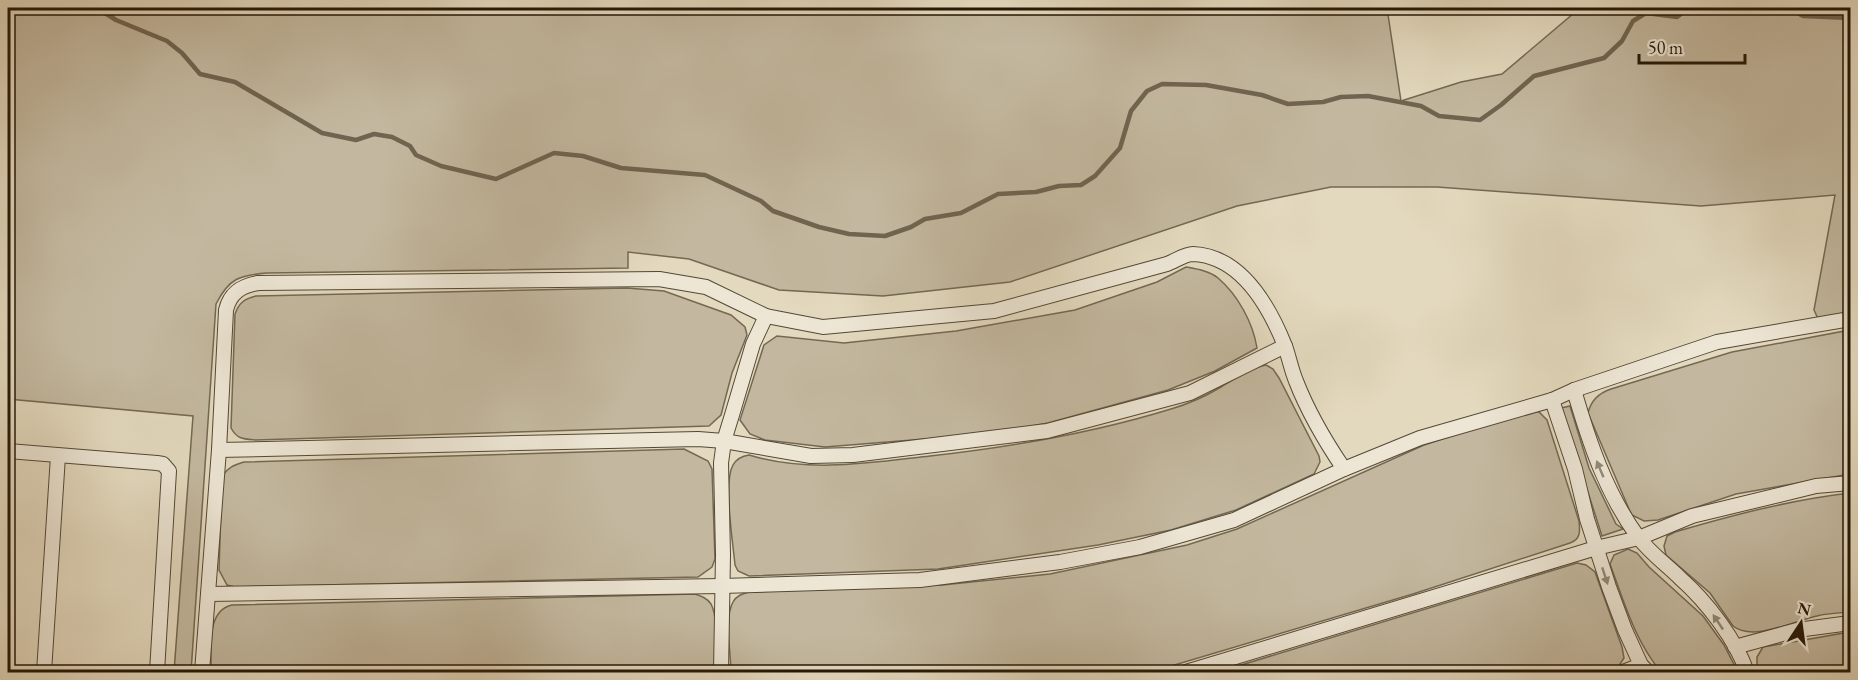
<svg xmlns="http://www.w3.org/2000/svg" width="1858" height="680" font-family="'EB Garamond',serif">
<style>
.green{fill:#c3b89f;stroke:#746853;stroke-width:1.5}
.lines{fill:none;stroke-linecap:round;stroke-linejoin:round}
.stream{stroke:#706450;stroke-width:4.5}
.minor-casing{stroke:#544835;stroke-width:16}
.minor{stroke:#ede6d5;stroke-width:14}
.oneway{fill:#938978}
</style>
<rect width="100%" height="100%" fill="#e3d9be"/>
<filter id="stains"><feTurbulence type="fractalNoise" baseFrequency=".00333" numOctaves="4"/><feColorMatrix values="0 0 0 0 .2 0 0 0 0 .09 0 0 0 0 .02 0 0 0 .5 -.17"/></filter>
<radialGradient id="worn" r=".72"><stop offset=".6" stop-color="#630" stop-opacity="0"/><stop offset="1" stop-color="#630" stop-opacity=".3"/></radialGradient>
<g class="green">
<path d="M 8,8 L 1387,8 L 1401,101 L 1461,82 L 1502,74 L 1580,8 L 1850,8 L 1850,294 L 1848,304 L 1842,314 L 1819,321 L 1814,310 L 1835,195 L 1701,206 L 1437,187 L 1331,187 L 1237,206 L 1010,282 L 883,296 L 779,290 L 689,259 L 628,252 L 628,268 L 267,273 C 240,275 229,278 216,304 L 191,672 L 174,672 L 193,416 L 8,399 Z"/>
<path d="M 1186,267 C 1197,269 1210,271 1218,278 C 1238,295 1253,323 1257,348 L 1215,371 L 1168,390 L 1048,423 L 987,434 L 825,447 L 765,440 L 750,434 L 740,420 L 764,345 L 777,336 L 844,343 L 956,331 L 1075,310 L 1157,282 Z"/>
<path d="M 627,288 L 664,291 L 731,315 L 745,327 L 747,335 L 732,373 L 721,415 L 709,426 L 255,440 C 243,439 237,439 231,428 L 235,314 C 239,303 244,299 256,296 Z"/>
<path d="M 1850,330 L 1850,474 L 1736,494 L 1658,520 L 1644,521 L 1632,515 L 1629,509 L 1588,413 C 1591,400 1599,393 1611,389 L 1732,352 Z"/>
<path d="M 1266,365 L 1273,369 L 1279,378 L 1319,456 L 1320,462 L 1314,474 L 1236,510 L 1171,530 L 1098,545 L 938,569 L 749,576 L 738,571 L 735,565 C 733,542 723,483 733,465 C 737,458 742,456 749,455 C 808,473 869,463 930,456 C 1011,447 1093,433 1171,409 C 1188,404 1206,396 1221,387 C 1235,379 1250,368 1266,365 Z"/>
<path d="M 1570,406 L 1589,468 L 1616,524 L 1623,529 L 1602,536 L 1561,408 Z"/>
<path d="M 1528,411 L 1539,412 L 1547,420 L 1579,521 C 1580,531 1581,539 1570,543 L 1413,594 L 1151,672 L 731,672 C 731,654 724,618 733,602 C 736,596 742,594 749,592 L 942,585 L 1050,574 L 1187,545 L 1237,529 L 1424,445 Z"/>
<path d="M 684,449 L 708,461 L 712,469 L 715,559 L 712,567 L 698,577 L 235,587 L 227,585 L 219,570 L 222,476 C 228,468 233,465 244,462 Z"/>
<path d="M 1850,493 L 1850,612 C 1839,613 1828,613 1817,616 C 1794,621 1753,642 1733,626 L 1710,593 L 1666,555 L 1664,546 L 1667,536 L 1675,532 C 1733,515 1790,500 1850,493 Z"/>
<path d="M 1628,549 L 1637,553 L 1649,567 L 1703,616 L 1724,645 L 1738,672 L 1661,672 C 1635,641 1624,602 1610,564 L 1614,555 Z"/>
<path d="M 1577,563 L 1586,565 L 1595,572 L 1622,647 L 1624,658 L 1618,667 L 1599,672 L 1218,672 Z"/>
<path d="M 695,594 C 701,596 707,598 711,604 C 719,618 715,656 715,672 L 211,672 C 212,651 205,611 232,605 Z"/>
<path d="M 1850,632 L 1850,672 L 1757,672 L 1757,657 L 1763,647 Z"/>
</g>
<g class="lines">
<g class="stream">
<path d="M 97,8 L 116,20 L 167,41 L 182,53 L 200,74 L 235,82 L 322,133 L 356,140 L 374,134 L 392,137 L 410,146 L 416,155 L 441,166 L 496,179 L 554,153 L 583,156 L 621,168 L 705,175 L 761,201 L 773,211 L 819,227 L 849,234 L 885,236 L 911,227 L 925,219 L 961,213 L 998,194 L 1036,192 L 1059,186 L 1081,185 L 1095,176 L 1120,148 L 1131,111 L 1147,91 L 1162,84 L 1206,85 L 1262,95 L 1288,104 L 1323,102 L 1341,97 L 1368,96 L 1421,106 L 1439,116 L 1480,120 L 1501,105 L 1534,76 L 1604,58 L 1622,41 L 1633,21 L 1646,13 L 1677,17 L 1688,9 L 1688,8"/>
<path d="M 1789,8 L 1803,16 L 1850,18"/>
</g>
<defs>
<g id="minor">
<path d="M 1574,390 C 1589,442 1606,493 1638,537 C 1651,554 1667,565 1681,579 C 1707,602 1736,640 1747,672"/>
<path d="M 1552,400 L 1575,469 L 1587,519 L 1609,587 L 1625,630 L 1641,665 L 1648,672"/>
<path d="M 219,450 L 698,439 L 724,441 L 811,456 L 853,455 L 1047,431 L 1190,393 L 1285,346"/>
<path d="M 8,451 L 157,463 L 163,464 L 169,471 L 157,672"/>
<path d="M 208,594 L 722,586 L 920,580 L 1060,562 L 1140,547 L 1234,520 L 1344,469 L 1420,438 L 1552,400 L 1574,390 L 1717,342 L 1850,319"/>
<path d="M 1735,647 L 1797,630 L 1850,623"/>
<path d="M 44,672 L 58,456"/>
<path d="M 202,672 L 219,450 L 226,310 C 230,293 241,286 258,283 L 659,279 L 706,287 L 766,316 L 823,327 L 994,311 L 1167,264 C 1175,261 1185,254 1193,254 C 1241,256 1269,306 1285,346 C 1289,357 1291,369 1296,381 C 1308,412 1325,441 1344,469"/>
<path d="M 721,672 L 723,555 L 721,463 L 724,441 L 732,415 L 753,344 L 766,316"/>
<path d="M 1186,672 L 1596,548 L 1639,538 L 1692,516 L 1816,486 L 1850,483"/>
<path d="M 1623,672 L 1641,665"/>
</g>
</defs>
<use href="#minor" class="minor-casing"/>
<use href="#minor" class="minor"/>
</g>
<defs><path id="oneway-solid" d="M-6-.8H1V-3.2L6.5 0L1 3.2V.8H-6Z" transform="scale(1.5)"/></defs>
<g class="oneway">
<use href="#oneway-solid" transform="translate(1600 469) rotate(-113)"/>
<use href="#oneway-solid" transform="translate(1605 576) rotate(72)"/>
<use href="#oneway-solid" transform="translate(1718 622) rotate(-124)"/>
</g>
<rect width="1858" height="680" fill="none" stroke="#e3d9be" stroke-width="30"/>
<rect x="9" y="9" width="1840" height="662" fill="none" stroke="#241707" stroke-width="3"/>
<rect x="15" y="15" width="1828" height="650" fill="none" stroke="#241707" stroke-width="1.5"/>
<g transform="translate(1801 623) rotate(13)" stroke="#ede6d5" stroke-width="4.5" paint-order="stroke">
<path d="M0-4.5L10 22L0 15L-10 22Z" fill="#241707"/>
<text y="-9" font-size="16" font-weight="bold" text-anchor="middle" fill="#241707">N</text>
</g>
<path d="M1639 54v9h106v-9" fill="none" stroke="#241707" stroke-width="3"/>
<text x="1648" y="54" font-size="18" fill="#241707" stroke="#ede6d5" stroke-width="4.5" paint-order="stroke">50 m</text>
<rect width="100%" height="100%" filter="url(#stains)"/>
<rect width="100%" height="100%" fill="url(#worn)"/>
</svg>
